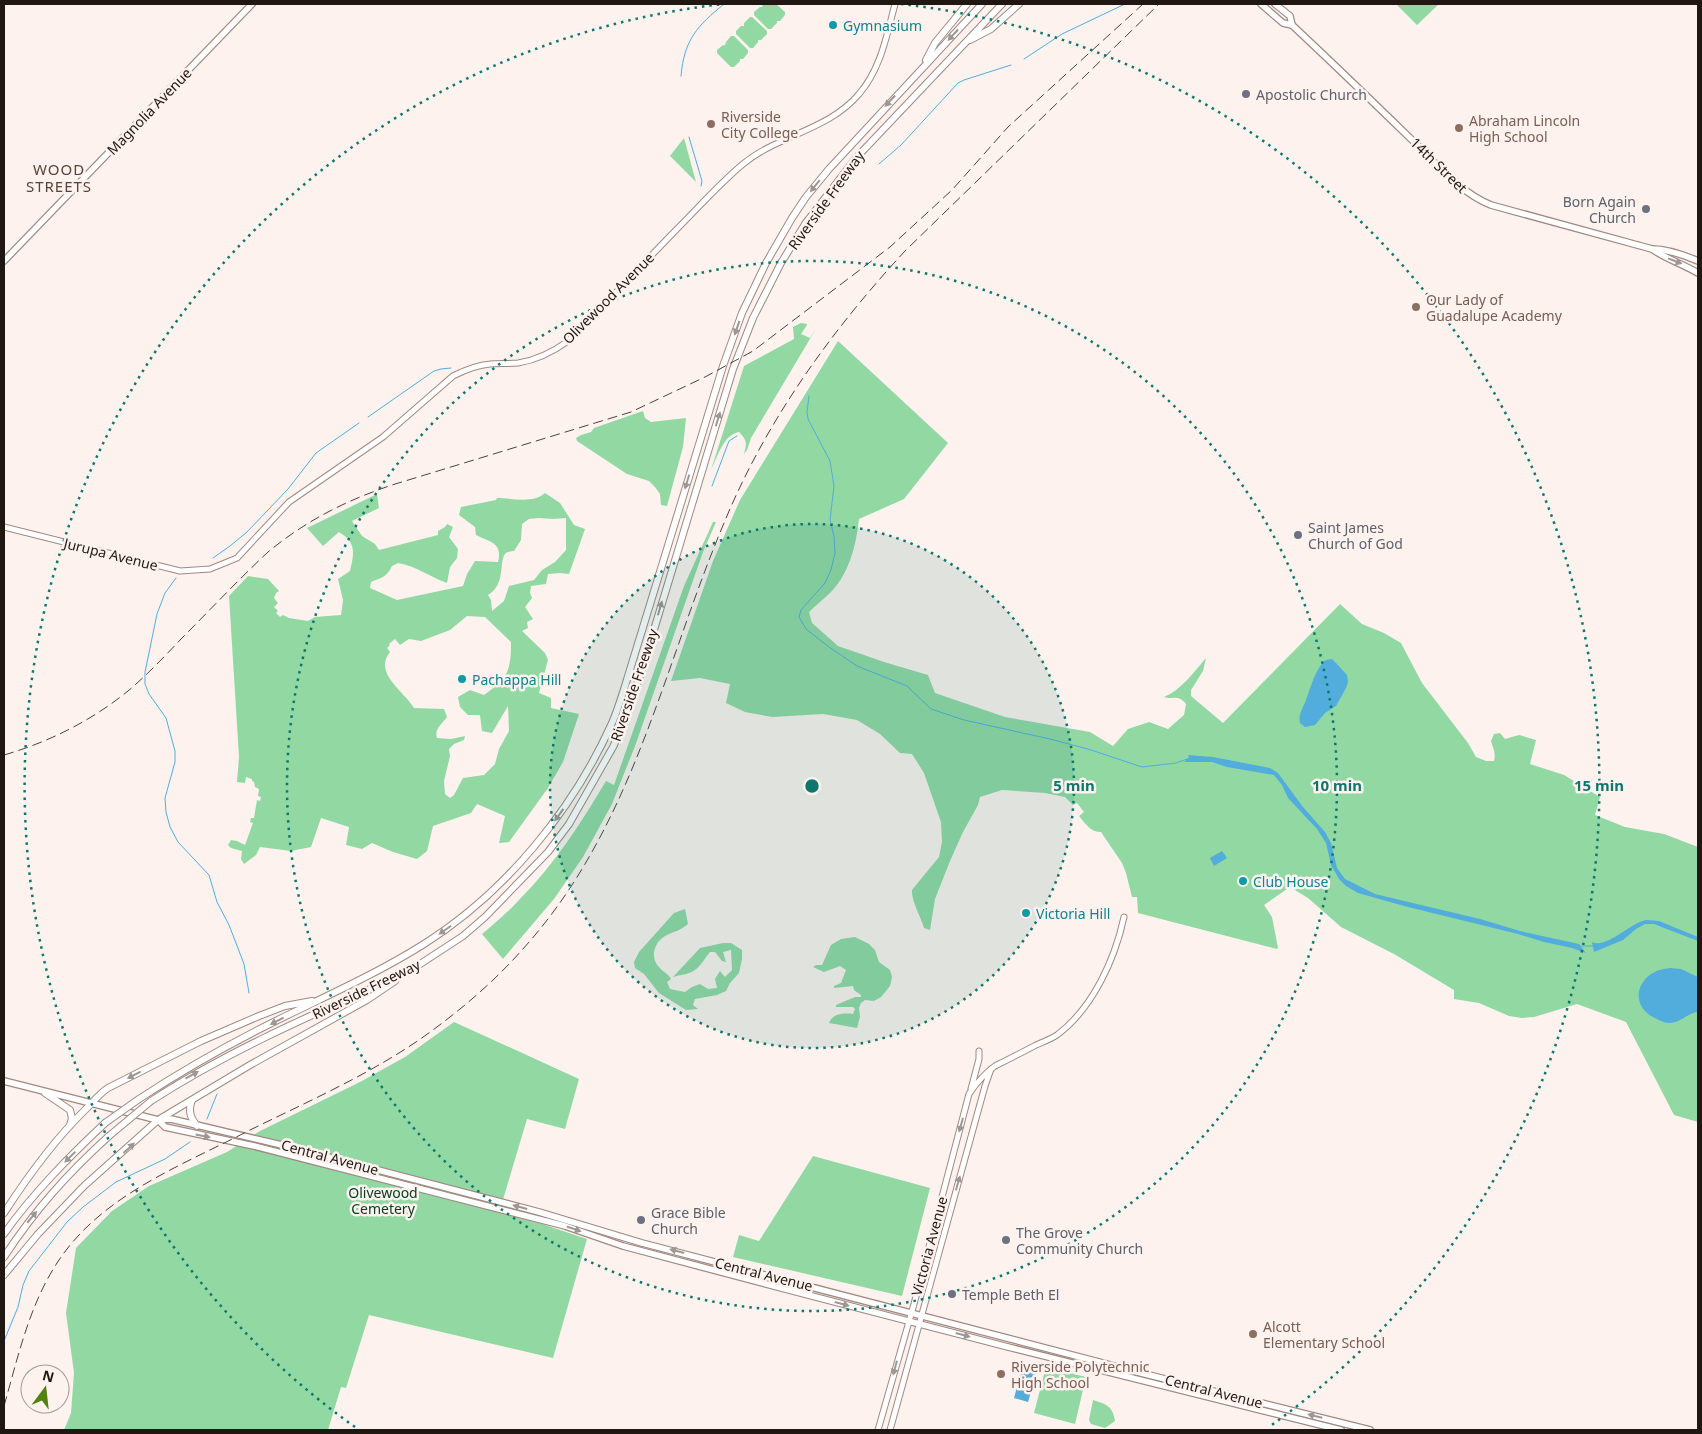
<svg xmlns="http://www.w3.org/2000/svg" width="1702" height="1434" font-family="'Noto Sans',sans-serif">
<style>
.green{fill:#91d8a3;fill-rule:evenodd}
.water{fill:#52addd}
.lines{fill:none;stroke-linecap:round;stroke-linejoin:round}
.stream{stroke:#52addd;stroke-width:1}
.secondary-casing{stroke:#a28980;stroke-width:7}
.primary-casing{stroke:#a28980;stroke-width:8}
.motorway-casing{stroke:#a28980;stroke-width:8}
.secondary{stroke:#fff;stroke-width:5}
.primary{stroke:#fff;stroke-width:5.5}
.motorway{stroke:#fff;stroke-width:6}
.rail{stroke:#4c423e;stroke-width:1;stroke-dasharray:10 5;stroke-linecap:butt}
.motorway-bridge-casing{stroke:#a28980;stroke-width:8;stroke-linecap:butt}
.motorway-bridge{stroke:#fff;stroke-width:6}
.oneway{fill:#9b9795}
.ring{fill:none;stroke:#0f766e;stroke-width:2.5;stroke-dasharray:2.5 5}
.culture-dot{fill:#0f9aa8;stroke:#fdf2ee;stroke-width:2}
.worship-dot{fill:#6b7280;stroke:#fdf2ee;stroke-width:2}
.education-dot{fill:#8d6e63;stroke:#fdf2ee;stroke-width:2}
.labels{text-anchor:middle;dominant-baseline:central;stroke-width:5;stroke-linejoin:round;paint-order:stroke}
.culture-label{font-size:14px;fill:#0d838f;stroke:#fdf2ee;text-anchor:start}
.worship-label{font-size:14px;fill:#5b616d;stroke:#fdf2ee;text-anchor:start}
.street-label{font-size:14px;fill:#201713;stroke:#fdf2ee}
.education-label{font-size:14px;fill:#785e54;stroke:#fdf2ee;text-anchor:start}
.park-label{font-size:14px;fill:#03411d;stroke:#fdf2ee}
.neighbourhood-label{font-size:15px;letter-spacing:1px;fill:#58433a;stroke:#fdf2ee}
.centre{fill:#0f766e;stroke:#fdf2ee;stroke-width:2.5}
.ring-label{font-size:15px;text-anchor:middle;font-weight:bold;fill:#0f766e;stroke:#fdf2ee;stroke-width:5;stroke-linejoin:round;paint-order:stroke}
</style>
<rect width="100%" height="100%" fill="#fdf2ee"/>
<g class="green">
<path d="M 763,4 L 776,4 L 785,12 L 785,15 L 780,21 L 777,21 L 777,23 L 771,29 L 768,29 L 754,15 L 754,12 L 760,7 L 762,7 Z"/>
<path d="M 1396,4 L 1439,4 L 1417,25 Z"/>
<path d="M 750,17 L 752,17 L 767,31 L 767,34 L 761,40 L 758,40 L 758,42 L 753,48 L 750,48 L 736,34 L 736,31 L 741,26 L 744,26 L 744,23 Z"/>
<path d="M 731,36 L 734,36 L 748,50 L 748,53 L 743,59 L 740,59 L 740,61 L 734,67 L 731,67 L 717,53 L 717,50 L 723,45 L 725,45 L 726,42 Z"/>
<path d="M 684,138 L 696,182 L 670,156 Z"/>
<path d="M 801,323 L 807,324 L 807,325 L 801,334 L 810,338 L 817,327 L 751,438 L 747,450 L 744,454 C 747,443 747,440 739,432 C 723,435 718,456 711,470 L 744,366 L 794,339 L 793,327 Z"/>
<path d="M 838,341 L 948,443 L 904,499 L 859,519 C 856,545 850,571 832,591 C 825,598 816,605 809,612 L 812,623 L 838,646 L 884,662 L 928,675 L 935,693 L 1005,717 L 1090,732 L 1113,746 L 1128,729 L 1149,722 L 1168,729 L 1184,715 L 1186,704 C 1178,694 1173,700 1164,697 C 1181,690 1194,672 1206,658 L 1203,671 L 1191,690 L 1191,696 L 1223,723 L 1340,604 L 1362,624 L 1384,633 L 1401,643 L 1422,683 L 1468,743 L 1476,757 L 1486,761 L 1494,761 C 1496,752 1493,748 1491,741 L 1494,734 L 1500,733 L 1505,739 L 1519,735 L 1536,740 L 1530,764 L 1564,775 L 1600,797 L 1595,815 L 1625,827 L 1664,834 L 1698,847 L 1698,1122 L 1674,1115 L 1626,1022 L 1577,1004 L 1534,1017 L 1522,1018 L 1509,1016 L 1479,1003 L 1454,999 L 1454,990 L 1394,954 L 1341,927 L 1308,898 L 1290,887 L 1264,905 L 1272,917 L 1278,948 L 1277,949 L 1138,913 L 1137,897 L 1132,897 L 1126,873 L 1122,863 L 1101,832 C 1090,832 1086,824 1079,816 L 1084,812 L 1077,803 L 1073,805 L 1065,797 L 1045,793 L 1002,790 L 980,797 L 978,805 L 963,832 L 950,861 L 935,899 L 930,930 L 924,928 C 921,917 911,901 912,890 L 939,857 L 942,842 L 941,822 L 924,773 L 912,754 L 900,753 L 880,734 L 857,720 L 823,714 L 772,717 L 745,712 L 726,703 L 730,684 L 700,678 L 671,681 L 713,561 L 740,500 Z"/>
<path d="M 643,411 L 645,418 L 651,422 L 686,418 L 683,447 L 667,506 L 661,505 L 660,494 L 655,487 L 649,481 L 627,474 L 577,441 L 576,438 L 581,435 L 591,432 L 594,428 Z"/>
<path d="M 545,493 L 560,503 L 574,525 L 585,529 L 569,574 L 560,573 L 548,574 L 546,584 L 531,586 L 530,593 L 532,598 L 525,607 L 533,619 L 527,622 L 528,628 L 522,631 L 545,653 L 548,660 L 539,693 L 551,698 L 551,708 L 579,714 L 563,762 L 548,788 L 509,842 L 499,843 L 505,816 L 477,804 L 471,813 L 433,826 L 427,851 L 417,859 L 393,852 L 372,843 L 362,849 L 346,845 L 349,827 L 321,818 L 311,847 L 291,851 L 260,847 L 256,855 L 244,864 L 241,859 L 242,851 L 231,848 L 228,845 L 231,840 L 237,841 L 245,845 L 253,823 L 250,822 L 251,818 L 254,818 L 257,800 L 260,801 L 261,797 L 258,796 L 259,789 L 255,787 L 254,782 L 252,781 L 252,779 L 246,777 L 245,783 L 237,782 L 239,757 L 229,596 L 248,576 L 268,579 L 279,591 L 276,593 L 274,598 L 278,603 L 274,607 L 278,611 L 276,613 L 280,617 L 283,615 L 289,618 L 308,621 L 315,617 L 341,615 L 343,600 L 338,579 L 350,571 C 354,553 357,543 339,532 L 323,546 L 307,528 L 377,494 L 379,508 L 352,521 L 362,536 L 375,544 L 379,550 L 438,535 L 438,531 L 445,527 L 447,524 L 453,527 L 449,537 L 458,549 L 457,558 L 450,567 L 447,583 C 430,577 416,566 398,563 L 392,566 C 387,577 381,578 371,582 L 370,588 L 397,600 L 463,586 L 467,574 L 475,561 L 498,562 C 503,542 489,542 476,535 L 475,527 L 459,515 L 461,507 L 496,500 L 497,498 C 512,498 533,504 545,493 ZM 539,518 L 553,519 L 566,518 L 566,550 L 555,562 L 542,570 L 534,580 L 509,586 L 504,601 L 492,611 L 491,600 L 488,595 C 507,584 498,559 506,553 C 507,552 512,551 514,551 L 521,540 L 522,524 L 529,519 ZM 467,616 L 485,617 L 511,642 C 511,671 508,678 484,695 L 470,690 L 458,697 L 460,707 L 468,715 L 480,715 L 482,731 L 492,733 L 508,706 L 509,731 L 499,749 L 495,764 L 484,775 L 463,778 L 454,795 L 450,798 L 445,794 L 444,781 L 450,756 L 449,749 L 454,744 L 464,740 L 465,736 L 451,739 L 437,738 C 434,729 442,724 447,717 L 444,709 L 414,708 C 404,691 373,673 390,652 L 387,648 L 390,645 L 389,644 L 395,639 L 400,645 L 409,639 L 421,641 L 450,630 Z"/>
<path d="M 713,522 L 716,522 L 703,552 L 635,746 L 612,804 L 583,857 L 554,899 L 503,959 L 482,934 C 495,923 508,912 519,900 C 554,865 581,823 606,781 L 614,785 L 684,586 Z"/>
<path d="M 685,909 L 688,924 C 680,931 675,931 667,935 C 654,941 649,958 660,968 C 664,973 668,973 671,979 L 667,982 L 670,989 L 685,992 L 692,987 L 700,984 L 708,989 L 717,988 L 715,979 L 720,971 L 725,977 L 732,970 L 731,950 L 723,952 L 726,962 L 722,961 L 715,952 L 710,952 C 704,959 699,970 689,973 C 684,975 679,975 673,977 L 700,948 L 723,943 L 731,943 L 742,950 L 742,959 L 739,973 L 730,983 L 726,991 L 717,995 L 695,999 L 693,1005 L 698,1009 L 686,1010 L 659,993 L 644,974 L 635,968 L 634,962 L 639,952 L 674,913 Z"/>
<path d="M 855,937 L 869,944 L 875,950 L 879,962 L 890,970 L 892,977 L 890,986 L 881,997 L 874,1001 L 865,1000 L 861,1003 L 859,1008 L 860,1017 L 857,1028 L 829,1023 C 833,1013 844,1013 853,1014 L 855,1009 L 853,1007 L 836,1007 L 836,1005 L 855,997 L 861,997 L 861,995 L 854,990 L 853,986 L 834,988 L 834,986 L 841,983 L 846,970 L 840,966 L 824,972 L 813,967 L 816,965 L 822,965 L 831,945 L 841,939 Z"/>
<path d="M 454,1022 L 579,1079 L 565,1129 L 527,1119 L 499,1213 L 542,1224 L 587,1239 L 553,1358 L 369,1315 L 346,1388 L 341,1387 L 328,1430 L 64,1430 L 71,1413 L 74,1373 L 66,1313 L 76,1248 L 112,1211 L 149,1186 L 227,1152 L 260,1131 L 360,1082 L 405,1057 Z"/>
<path d="M 813,1156 L 930,1188 L 902,1296 L 733,1257 L 739,1235 L 759,1241 Z"/>
<path d="M 1046,1367 L 1086,1377 L 1075,1424 L 1034,1413 Z"/>
<path d="M 1093,1400 C 1106,1404 1113,1406 1115,1421 L 1105,1428 L 1091,1424 L 1089,1420 Z"/>
</g>
<g class="water">
<path d="M 1332,659 L 1336,663 L 1347,675 L 1348,682 L 1346,688 L 1336,706 L 1325,713 L 1315,725 L 1305,727 L 1300,723 C 1298,714 1303,708 1306,700 C 1311,686 1314,674 1323,662 L 1326,660 Z"/>
<path d="M 1188,755 L 1213,757 L 1270,768 L 1278,773 L 1303,807 L 1325,832 L 1331,843 L 1337,868 L 1345,879 L 1375,894 L 1480,919 L 1520,931 L 1579,944 L 1586,953 L 1572,948 L 1544,942 L 1518,934 L 1408,907 L 1358,893 L 1346,886 L 1339,879 L 1331,865 L 1326,843 L 1317,829 L 1288,798 L 1282,785 L 1274,775 L 1227,767 L 1212,762 L 1184,762 L 1189,757 Z"/>
<path d="M 1222,851 L 1227,858 L 1214,866 L 1210,858 Z"/>
<path d="M 1646,920 L 1659,921 L 1698,937 L 1698,941 L 1654,924 L 1645,924 L 1636,929 L 1623,940 L 1594,952 L 1592,942 C 1607,949 1630,923 1646,920 Z"/>
<path d="M 1670,968 L 1681,969 L 1698,977 L 1698,1012 C 1687,1013 1681,1023 1669,1023 C 1664,1023 1659,1020 1655,1018 C 1635,1009 1633,987 1651,974 C 1657,970 1663,969 1670,968 Z"/>
<path d="M 1023,1365 L 1039,1369 L 1037,1371 L 1028,1402 L 1014,1398 Z"/>
</g>
<g class="lines">
<g class="stream">
<path d="M 1024,59 L 1062,34 L 1125,4"/>
<path d="M 681,76 C 684,40 697,26 724,4"/>
<path d="M 689,137 L 702,181 L 701,186"/>
<path d="M 879,164 L 901,145 L 958,83 L 964,80 L 1011,65"/>
<path d="M 809,396 L 807,412 L 808,419 L 830,461 L 834,486 L 830,520 L 834,536 L 835,553 L 831,570 L 825,583 L 801,610 L 799,617 L 806,629 L 829,647 L 857,666 L 907,686 L 931,709 L 964,720 L 1050,739 L 1088,749 L 1142,767 L 1176,763 L 1187,759"/>
<path d="M 368,417 L 434,371 L 441,369 L 451,368"/>
<path d="M 712,486 L 729,441 L 737,436"/>
<path d="M 213,558 L 230,546 L 247,532 L 288,489 L 316,453 L 359,423"/>
<path d="M 176,578 L 165,593 L 157,614 L 145,672 L 145,684 L 149,694 L 166,718 L 175,751 L 175,762 L 165,798 L 166,812 L 170,827 L 178,842 L 209,875 L 217,902 L 229,925 L 244,964 L 249,993"/>
<path d="M 1581,946 L 1594,946"/>
<path d="M 207,1119 L 217,1094"/>
<path d="M 4,1341 L 18,1307 L 23,1285 L 29,1271 L 67,1222 L 83,1207 L 116,1182 L 165,1159 L 190,1142"/>
</g>
<defs>
<g id="secondary">
<path d="M 4,527 L 180,571 L 210,569 L 237,558 L 289,502 L 383,437 L 453,376 C 465,370 477,365 490,364 C 499,363 509,364 518,363 C 537,360 553,352 568,341 C 605,305 640,267 676,230 C 698,208 719,184 743,164 C 778,135 829,130 859,94 C 881,69 887,34 895,4"/>
<path d="M 971,1089 L 979,1059 L 979,1051"/>
<path d="M 878,1430 L 914,1304 L 969,1094 C 977,1082 984,1074 995,1066 C 1009,1059 1023,1052 1036,1045 C 1043,1042 1051,1039 1057,1035 C 1093,1008 1115,959 1124,917"/>
<path d="M 890,1430 L 985,1086 L 991,1069"/>
</g>
<g id="primary">
<path d="M 1261,4 L 1283,23 L 1292,25"/>
<path d="M 1275,4 L 1290,16 L 1292,25 L 1309,41 C 1343,73 1376,105 1409,137 C 1433,160 1460,193 1491,205 L 1652,249 C 1668,249 1684,255 1698,261"/>
<path d="M 1652,249 C 1666,259 1683,264 1698,273"/>
<path d="M 4,261 L 252,4"/>
<path d="M 4,1081 L 158,1120 L 171,1119 L 286,1146 L 539,1212 L 642,1243 L 1145,1374 L 1370,1430"/>
<path d="M 158,1120 L 165,1127 L 254,1146 L 425,1190 L 565,1226 L 623,1246 L 785,1289 L 1008,1347 L 1341,1430"/>
</g>
<g id="motorway">
<path d="M 970,40 L 991,29 L 1019,4"/>
<path d="M 926,60 L 935,43 L 967,4"/>
<path d="M 45,1093 L 70,1110 L 72,1118 L 70,1125"/>
<path d="M 139,1099 C 189,1066 240,1038 294,1012 C 337,991 383,970 424,944 C 505,893 573,810 612,723 C 619,707 624,689 629,673 L 723,366 L 742,313 L 766,263 L 792,218 L 806,197 L 829,169 L 982,4"/>
<path d="M 192,1100 C 188,1111 190,1117 197,1126"/>
<path d="M 151,1101 C 231,1049 321,1011 408,972 L 463,936 L 485,917 L 548,852 L 569,824 L 613,747 L 623,725 L 640,676 L 733,369 L 753,318 L 781,263 L 805,224 L 856,158 L 1002,4"/>
<path d="M 4,1213 C 28,1176 54,1140 86,1109 C 94,1101 99,1094 108,1088 L 201,1041 L 259,1016 L 285,1006 L 312,1001"/>
<path d="M 4,1234 C 33,1193 69,1157 105,1123"/>
<path d="M 4,1257 C 35,1210 67,1174 109,1136"/>
<path d="M 4,1275 L 38,1234 L 84,1186 L 158,1120 L 250,1065 L 367,1000 L 395,981"/>
</g>
</defs>
<use href="#secondary" class="secondary-casing"/>
<use href="#primary" class="primary-casing"/>
<use href="#motorway" class="motorway-casing"/>
<use href="#secondary" class="secondary"/>
<use href="#primary" class="primary"/>
<use href="#motorway" class="motorway"/>
<g class="rail">
<path d="M 4,755 C 49,742 91,721 128,691 C 147,675 165,656 182,638 C 211,609 239,579 268,552 C 307,520 345,501 392,485 L 631,412 L 705,377 L 753,351 L 890,247 L 952,190 L 1008,127 L 1143,4"/>
<path d="M 4,1406 C 18,1357 29,1306 57,1263 C 101,1195 181,1166 250,1130 C 307,1102 366,1076 419,1040 C 456,1014 492,984 522,950 C 633,828 662,670 724,523 C 766,421 831,331 905,251 L 1159,4"/>
</g>
<defs>
<g id="motorway-bridge">
<path d="M 105,1123 L 139,1099"/>
<path d="M 109,1136 L 151,1101"/>
</g>
</defs>
<use href="#motorway-bridge" class="motorway-bridge-casing"/>
<use href="#motorway-bridge" class="motorway-bridge"/>
</g>
<defs><path id="oneway-solid" d="M-6-.8H1V-3.2L6.5 0L1 3.2V.8H-6Z" transform="scale(1.25)"/></defs>
<g class="oneway">
<use href="#oneway-solid" transform="translate(953 35) rotate(133)"/>
<use href="#oneway-solid" transform="translate(890 101) rotate(133)"/>
<use href="#oneway-solid" transform="translate(815 186) rotate(129)"/>
<use href="#oneway-solid" transform="translate(1675 261) rotate(21)"/>
<use href="#oneway-solid" transform="translate(737 328) rotate(109)"/>
<use href="#oneway-solid" transform="translate(718 419) rotate(-73)"/>
<use href="#oneway-solid" transform="translate(687 482) rotate(107)"/>
<use href="#oneway-solid" transform="translate(660 608) rotate(-74)"/>
<use href="#oneway-solid" transform="translate(559 815) rotate(126)"/>
<use href="#oneway-solid" transform="translate(445 930) rotate(145)"/>
<use href="#oneway-solid" transform="translate(277 1021) rotate(153)"/>
<use href="#oneway-solid" transform="translate(134 1075) rotate(153)"/>
<use href="#oneway-solid" transform="translate(192 1075) rotate(-29)"/>
<use href="#oneway-solid" transform="translate(961 1125) rotate(105)"/>
<use href="#oneway-solid" transform="translate(203 1136) rotate(11)"/>
<use href="#oneway-solid" transform="translate(129 1148) rotate(-42)"/>
<use href="#oneway-solid" transform="translate(70 1157) rotate(135)"/>
<use href="#oneway-solid" transform="translate(958 1183) rotate(-74)"/>
<use href="#oneway-solid" transform="translate(520 1207) rotate(-165)"/>
<use href="#oneway-solid" transform="translate(32 1217) rotate(-50)"/>
<use href="#oneway-solid" transform="translate(574 1229) rotate(19)"/>
<use href="#oneway-solid" transform="translate(677 1251) rotate(-165)"/>
<use href="#oneway-solid" transform="translate(842 1304) rotate(15)"/>
<use href="#oneway-solid" transform="translate(963 1335) rotate(15)"/>
<use href="#oneway-solid" transform="translate(895 1368) rotate(105)"/>
<use href="#oneway-solid" transform="translate(1315 1416) rotate(-166)"/>
</g>
<circle cx="812" cy="786" r="262" fill="#0f766e" fill-opacity=".12"/>
<g class="ring">
<circle cx="812" cy="786" r="262"/>
<circle cx="812" cy="786" r="525"/>
<path d="M355 1427A787 787 0 0 1 723 4M901 4A787 787 0 0 1 1269 1427"/>
</g>
<g class="culture-dot">
<circle cx="833" cy="25" r="5"/>
<circle cx="462" cy="679" r="5"/>
<circle cx="1243" cy="881" r="5"/>
<circle cx="1026" cy="913" r="5"/>
</g>
<g class="worship-dot">
<circle cx="1246" cy="94" r="5"/>
<circle cx="1646" cy="209" r="5"/>
<circle cx="1298" cy="535" r="5"/>
<circle cx="641" cy="1220" r="5"/>
<circle cx="1006" cy="1240" r="5"/>
<circle cx="952" cy="1294" r="5"/>
</g>
<g class="education-dot">
<circle cx="711" cy="124" r="5"/>
<circle cx="1459" cy="128" r="5"/>
<circle cx="1416" cy="307" r="5"/>
<circle cx="1253" cy="1334" r="5"/>
<circle cx="1001" cy="1374" r="5"/>
</g>
<g class="labels">
<g class="culture-label">
<text x="843" y="25">Gymnasium</text>
<text x="472" y="679">Pachappa Hill</text>
<text x="1253" y="881">Club House</text>
<text x="1036" y="913">Victoria Hill</text>
</g>
<g class="worship-label">
<text x="1256" y="94">Apostolic Church</text>
<text x="1636" y="201" text-anchor="end">Born Again<tspan x="1636" dy="16">Church</tspan></text>
<text x="1308" y="527">Saint James<tspan x="1308" dy="16">Church of God</tspan></text>
<text x="651" y="1212">Grace Bible<tspan x="651" dy="16">Church</tspan></text>
<text x="1016" y="1232">The Grove<tspan x="1016" dy="16">Community Church</tspan></text>
<text x="962" y="1294">Temple Beth El</text>
</g>
<g class="street-label">
<text transform="translate(149 111) rotate(-46)">Magnolia Avenue</text>
<text transform="translate(1439 165) rotate(44)">14th Street</text>
<text transform="translate(826 200) rotate(-54)">Riverside Freeway</text>
<text transform="translate(608 298) rotate(-45)">Olivewood Avenue</text>
<text transform="translate(111 554) rotate(14)">Jurupa Avenue</text>
<text transform="translate(634 685) rotate(-71)">Riverside Freeway</text>
<text transform="translate(366 989) rotate(-26)">Riverside Freeway</text>
<text transform="translate(330 1157) rotate(15)">Central Avenue</text>
<text transform="translate(929 1246) rotate(-75)">Victoria Avenue</text>
<text transform="translate(764 1274) rotate(14)">Central Avenue</text>
<text transform="translate(1214 1391) rotate(14)">Central Avenue</text>
</g>
<g class="education-label">
<text x="721" y="116">Riverside<tspan x="721" dy="16">City College</tspan></text>
<text x="1469" y="120">Abraham Lincoln<tspan x="1469" dy="16">High School</tspan></text>
<text x="1426" y="299">Our Lady of<tspan x="1426" dy="16">Guadalupe Academy</tspan></text>
<text x="1263" y="1326">Alcott<tspan x="1263" dy="16">Elementary School</tspan></text>
<text x="1011" y="1366">Riverside Polytechnic<tspan x="1011" dy="16">High School</tspan></text>
</g>
<g class="park-label">
<text x="383" y="1192">Olivewood<tspan x="383" dy="16">Cemetery</tspan></text>
</g>
<g class="neighbourhood-label">
<text x="59" y="169">WOOD<tspan x="59" dy="17">STREETS</tspan></text>
</g>
</g>
<circle cx="812" cy="786" r="8" class="centre"/>
<g class="ring-label">
<text x="1074" y="791">5 min</text>
<text x="1337" y="791">10 min</text>
<text x="1599" y="791">15 min</text>
</g>
<rect width="1702" height="1434" fill="none" stroke="#201713" stroke-width="10"/>
<g transform="translate(45 1389) rotate(15)"><circle r="24" fill="#fdf2ee" stroke="#a59a96"/>
<path d="M0-4L9 19L0 12L-9 19Z" fill="#538212"/>
<text y="-8" font-size="14" font-weight="bold" text-anchor="middle" fill="#201713">N</text>
</g>
</svg>
